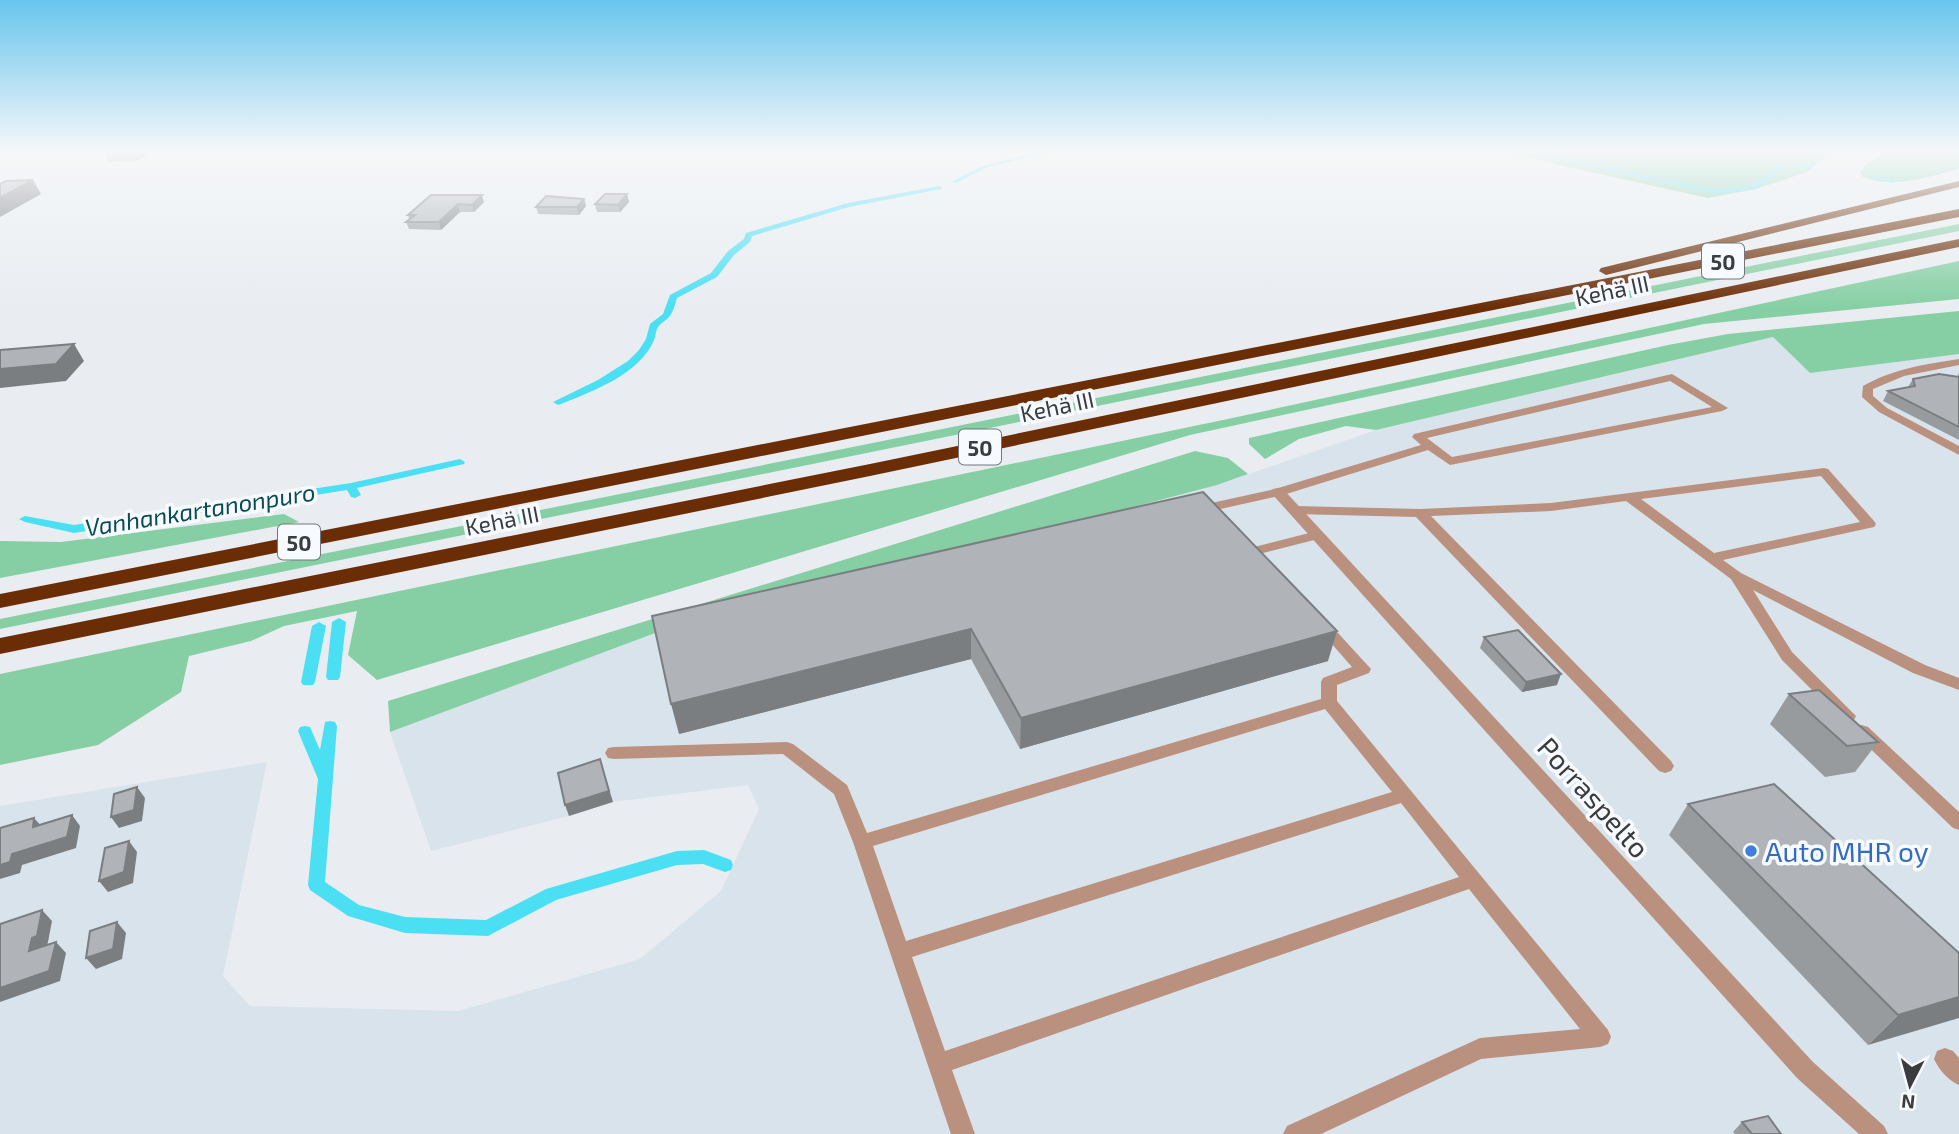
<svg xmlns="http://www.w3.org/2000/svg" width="1959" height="1134" font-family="'Exo 2',sans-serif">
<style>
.built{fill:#d9e3ec}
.green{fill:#86cfa4}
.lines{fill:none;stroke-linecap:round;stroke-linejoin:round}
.stream{fill:#4bdff4;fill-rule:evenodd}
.lane{fill:#b9917e;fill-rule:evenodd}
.street{fill:#b9917e;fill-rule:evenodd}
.highway{fill:#6b2d05;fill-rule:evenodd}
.wall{fill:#979b9e}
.shaded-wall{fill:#7b7e81}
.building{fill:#b0b4b8;stroke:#7b7e81;stroke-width:2}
.shop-dot{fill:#3f7fe0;stroke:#f7fbff;stroke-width:2.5}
.labels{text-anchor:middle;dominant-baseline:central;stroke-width:7;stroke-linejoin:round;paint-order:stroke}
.shield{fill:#f7fbff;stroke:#737578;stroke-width:2}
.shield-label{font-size:21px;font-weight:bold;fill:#3a3c3e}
.street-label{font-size:23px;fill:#3a3c3e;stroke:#f7fbff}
.water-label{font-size:24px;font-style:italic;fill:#0a4c55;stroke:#f7fbff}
.near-street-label{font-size:28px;fill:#3a3c3e;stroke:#f7fbff}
.near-shop-label{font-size:28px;fill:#366cbe;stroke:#f7fbff;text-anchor:start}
</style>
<rect width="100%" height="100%" fill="#e9edf1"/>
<path class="built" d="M 1774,337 L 1810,373 L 1959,354 L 1959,1134 L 0,1134 L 0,806 L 267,762 L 223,976 L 250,1006 L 458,1011 L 640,959 L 721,891 L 759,809 L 748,785 L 613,802 L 569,816 L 431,851 L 390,732 L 658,632 L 1217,485 L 1376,430 Z"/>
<g class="green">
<path d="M 1507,150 L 1832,150 L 1807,172 L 1756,189 L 1708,198 L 1554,164 Z"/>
<path d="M 1890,150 L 1959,150 L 1959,169 C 1929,176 1893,190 1863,177 L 1860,172 L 1867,163 Z"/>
<path d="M 1959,224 L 1959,231 L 0,629 L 0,619 Z"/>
<path d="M 1959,261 L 1959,299 L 1704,324 L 1190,435 L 377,680 L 348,655 L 357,611 L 284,626 L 251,641 L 189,656 L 181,692 L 98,745 L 0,765 L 0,674 L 1223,420 Z"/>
<path d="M 1959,311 L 1959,354 L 1810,373 L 1773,337 L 1376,430 L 1346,426 L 1299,439 L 1265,459 L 1249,444 L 1249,438 L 1668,345 L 1728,334 Z"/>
<path d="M 1195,451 L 1228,458 L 1248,474 L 1217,485 L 658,632 L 390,732 L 388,701 Z"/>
<path d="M 284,514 L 299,522 L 0,578 L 0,541 L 61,542 Z"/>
</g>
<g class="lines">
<g class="stream">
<path d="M 1044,150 L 1053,150 L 986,168 L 956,183 L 951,182 L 982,166 Z"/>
<path d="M 1515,150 L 1525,150 L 1717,190 L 1751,186 L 1779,165 L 1811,164 L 1814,166 L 1811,168 L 1783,168 L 1755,189 L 1717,194 Z"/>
<path d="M 1874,175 L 1894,180 L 1895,181 L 1892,183 L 1872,178 L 1871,177 Z"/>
<path d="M 939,186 L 942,188 L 941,189 L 849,207 L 752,236 L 750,242 L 734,255 L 717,277 L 677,298 C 675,305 673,313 668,318 C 664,322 659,324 657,329 C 655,333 656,337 654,340 C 640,374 593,391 561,404 L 558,405 L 553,402 L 598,380 L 628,361 L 639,350 L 646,339 L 650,324 L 663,314 L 670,295 L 711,273 L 728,251 L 744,239 L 746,233 L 848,203 Z"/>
<path d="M 460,459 L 465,462 L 464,464 L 357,488 L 361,495 L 355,498 L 351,497 L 347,490 L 74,533 L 25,522 L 19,519 L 25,516 L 74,525 L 351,483 Z"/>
<path d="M 339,618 L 346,622 L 340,677 L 338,680 L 328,680 L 326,677 L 332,622 Z"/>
<path d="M 319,622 L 326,626 L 315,682 L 313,685 L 303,685 L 301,682 L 312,626 Z"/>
<path d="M 330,721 L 335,722 L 337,726 L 325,882 L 359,905 L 405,917 L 486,920 L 546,889 L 677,851 L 704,850 L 731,860 L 733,865 L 731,870 L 725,872 L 703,864 L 677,865 L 556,900 L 488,936 L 405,933 L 348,916 L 310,890 L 308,885 L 318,779 L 298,731 L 300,727 L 305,726 L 310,727 L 320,750 L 325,722 Z"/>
</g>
<g class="lane">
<path d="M 888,150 L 897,150 L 893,152 Z"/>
<path d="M 1959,359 L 1959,365 L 1904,376 L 1873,389 L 1873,396 L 1887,408 L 1959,446 L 1959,455 L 1879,412 L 1862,397 L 1863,386 C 1893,369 1926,364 1959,359 Z"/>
<path d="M 1672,374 L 1728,408 L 1722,411 L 1450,465 L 1428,450 L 1283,495 L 1198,514 L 1191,510 L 1193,507 L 1275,489 L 1421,445 L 1412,437 L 1414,434 ZM 1670,381 L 1712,407 L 1452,457 L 1427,438 Z"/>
<path d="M 1824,468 L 1828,469 L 1874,521 L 1876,524 L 1874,527 L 1723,560 L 1741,573 L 1925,665 L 1959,678 L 1959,690 L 1913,673 L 1753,590 L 1792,652 L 1856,716 L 1854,720 L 1842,720 L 1782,660 L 1731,579 L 1626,501 L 1551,511 L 1431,516 L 1671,761 L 1674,766 L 1671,771 L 1665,773 L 1659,771 L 1416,517 L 1295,514 L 1288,510 L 1295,506 L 1420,509 L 1551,503 ZM 1821,476 L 1860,522 L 1714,553 L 1641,499 Z"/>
<path d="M 1317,531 L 1324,535 L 1322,538 L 1255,555 L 1248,551 L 1250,548 Z"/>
<path d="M 1322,619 L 1327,621 L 1371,669 L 1369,673 L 1337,685 L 1337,701 L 1608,1030 L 1611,1037 L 1608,1044 L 1600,1047 L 1481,1059 L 1321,1134 L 1283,1134 L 1287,1126 L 1480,1038 L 1580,1029 L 1469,889 L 952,1070 L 975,1134 L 951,1134 L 853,842 L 834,794 L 783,754 L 614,759 L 608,758 L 605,753 L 608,748 L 614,747 L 787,742 L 793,744 L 847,785 L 867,833 L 1321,699 L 1321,682 L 1323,678 L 1352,667 L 1317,627 L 1315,624 L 1317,621 ZM 1325,709 L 1392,792 L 906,941 L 873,846 ZM 1401,803 L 1459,877 L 945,1051 L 912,957 Z"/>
<path d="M 1862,725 L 1868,727 L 1959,812 L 1959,830 L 1953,828 L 1856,735 L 1854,731 L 1856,727 Z"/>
<path d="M 1945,1048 L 1953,1051 L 1959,1058 L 1959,1085 C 1948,1080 1939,1070 1934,1059 L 1937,1051 Z"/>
</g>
<path class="street" d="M 1278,488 L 1283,489 L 1813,1062 L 1884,1126 L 1888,1134 L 1859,1134 L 1797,1078 L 1273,495 L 1272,492 L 1273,489 Z"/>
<g class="highway">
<path d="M 1959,181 L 1959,187 L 1606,275 L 1599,271 L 1601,268 Z"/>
<path d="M 1959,209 L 1959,217 L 0,608 L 0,594 Z"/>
<path d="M 1959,239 L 1959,247 L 870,476 L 0,654 L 0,638 L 870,464 Z"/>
</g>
</g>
<g class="wall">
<path d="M 115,150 L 154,150 L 137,161 L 109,162 L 106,155 Z"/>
<path d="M 627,194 L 629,202 L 620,212 L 597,212 L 595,204 Z"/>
<path d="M 431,195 L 484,202 L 474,212 L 460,212 L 441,230 L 409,229 L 406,222 L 409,219 L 408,215 Z"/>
<path d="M 584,199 L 586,206 L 579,215 L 538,214 L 536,207 Z"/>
<path d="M 1959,373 L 1959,440 L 1883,401 L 1888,391 L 1908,387 L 1913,379 L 1957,377 Z"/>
<path d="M 1203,492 L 1328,661 L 1020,749 L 971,659 L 679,734 Z"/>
<path d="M 1484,637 L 1557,685 L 1522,692 L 1480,648 Z"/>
<path d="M 1789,694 L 1878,742 L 1855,772 L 1825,777 L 1770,724 Z"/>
<path d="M 1688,804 L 1959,953 L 1868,1045 L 1669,835 Z"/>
<path d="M 1742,1122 L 1781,1134 L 1735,1134 L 1733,1132 Z"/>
</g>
<g class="shaded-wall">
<path d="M 141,150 L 154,150 L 137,161 L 134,154 Z"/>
<path d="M 33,180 L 41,194 L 0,217 L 0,198 Z"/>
<path d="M 627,194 L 629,202 L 620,212 L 618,205 Z"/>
<path d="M 482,195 L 484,202 L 474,212 L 472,205 Z"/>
<path d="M 584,199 L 586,206 L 579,215 L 577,207 Z"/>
<path d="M 458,204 L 460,212 L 441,230 L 439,222 Z"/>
<path d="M 74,344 L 84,361 L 66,381 L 0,388 L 0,369 Z"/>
<path d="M 971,629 L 971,659 L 679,734 L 671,704 Z"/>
<path d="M 1337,631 L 1328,661 L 1020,749 L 1021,718 Z"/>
<path d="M 1561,674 L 1557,685 L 1522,692 L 1526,682 Z"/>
<path d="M 600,759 L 613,802 L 569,816 L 565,805 Z"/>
<path d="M 137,787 L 145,798 L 142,821 L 119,828 L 111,817 Z"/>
<path d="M 72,815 L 80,826 L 76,848 L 22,865 L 20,873 L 0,879 L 0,865 L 12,854 Z"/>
<path d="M 34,818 L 44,829 L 33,827 Z"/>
<path d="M 129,841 L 137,852 L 133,883 L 108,892 L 99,881 Z"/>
<path d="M 42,910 L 52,921 L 47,947 L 29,951 L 32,938 Z"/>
<path d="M 117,922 L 126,933 L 122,959 L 96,969 L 86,958 Z"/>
<path d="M 56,942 L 66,953 L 60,981 L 0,1002 L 0,988 Z"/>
<path d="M 1959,997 L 1959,1018 L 1868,1045 L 1898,1015 Z"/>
</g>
<g class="building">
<path d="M 115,150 L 141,150 L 134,154 L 106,155 Z"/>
<path d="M 33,180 L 0,198 L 0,184 L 6,181 Z"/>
<path d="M 605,194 L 627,194 L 618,205 L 595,204 Z"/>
<path d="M 431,195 L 482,195 L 472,205 L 458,204 L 439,222 L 406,222 L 415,215 L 408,215 Z"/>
<path d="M 546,196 L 584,199 L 577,207 L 536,207 Z"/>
<path d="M 74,344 L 56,364 L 0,369 L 0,350 Z"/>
<path d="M 1939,374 L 1959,377 L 1959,427 L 1888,391 L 1915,386 L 1913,379 Z"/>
<path d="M 1203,492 L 1337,631 L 1021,718 L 971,629 L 671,704 L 652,616 Z"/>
<path d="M 1518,630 L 1561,674 L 1526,682 L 1484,637 Z"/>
<path d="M 1819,690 L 1878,742 L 1847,746 L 1789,694 Z"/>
<path d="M 600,759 L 609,791 L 565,805 L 558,773 Z"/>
<path d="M 1774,784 L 1959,953 L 1959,997 L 1898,1015 L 1688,804 Z"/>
<path d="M 137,787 L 134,810 L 111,817 L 114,794 Z"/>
<path d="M 72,815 L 67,837 L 12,854 L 10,862 L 0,865 L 0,828 L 34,818 L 33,827 Z"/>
<path d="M 129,841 L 124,872 L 99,881 L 105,848 Z"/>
<path d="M 42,910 L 37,936 L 32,938 L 29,951 L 56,942 L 49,971 L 0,988 L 0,924 Z"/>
<path d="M 117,922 L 113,949 L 86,958 L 90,931 Z"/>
<path d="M 1768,1116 L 1781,1134 L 1752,1134 L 1742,1122 Z"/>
</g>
<linearGradient id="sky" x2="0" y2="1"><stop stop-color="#69c5ed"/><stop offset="0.49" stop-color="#f5f7f9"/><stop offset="1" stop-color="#f5f7f9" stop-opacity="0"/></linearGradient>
<rect width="1959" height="308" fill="url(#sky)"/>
<circle class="shop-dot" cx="1751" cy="851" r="7"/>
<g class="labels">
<g class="shield">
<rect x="1702" y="243.5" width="42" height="35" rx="5"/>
<rect x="959" y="429.5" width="42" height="35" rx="5"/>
<rect x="278" y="524.5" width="42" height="35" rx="5"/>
</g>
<g class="shield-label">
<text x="1723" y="261">50</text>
<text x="980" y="447">50</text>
<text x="299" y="542">50</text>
</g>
<g class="street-label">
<text transform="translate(1612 290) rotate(-12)">Kehä III</text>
<text transform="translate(1057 406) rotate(-12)">Kehä III</text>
<text transform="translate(502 520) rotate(-11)">Kehä III</text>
</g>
<g class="water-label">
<text transform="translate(200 509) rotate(-9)">Vanhankartanonpuro</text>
</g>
<g class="near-street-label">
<text transform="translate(1594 797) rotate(48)">Porraspelto</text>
</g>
<g class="near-shop-label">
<text x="1765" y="851">Auto MHR oy</text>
</g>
</g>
<g transform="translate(1910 1085) rotate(186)" stroke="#f7fbff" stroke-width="5" paint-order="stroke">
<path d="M0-5L12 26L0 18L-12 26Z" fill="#3a3c3e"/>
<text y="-10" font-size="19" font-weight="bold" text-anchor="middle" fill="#3a3c3e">N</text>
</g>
</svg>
